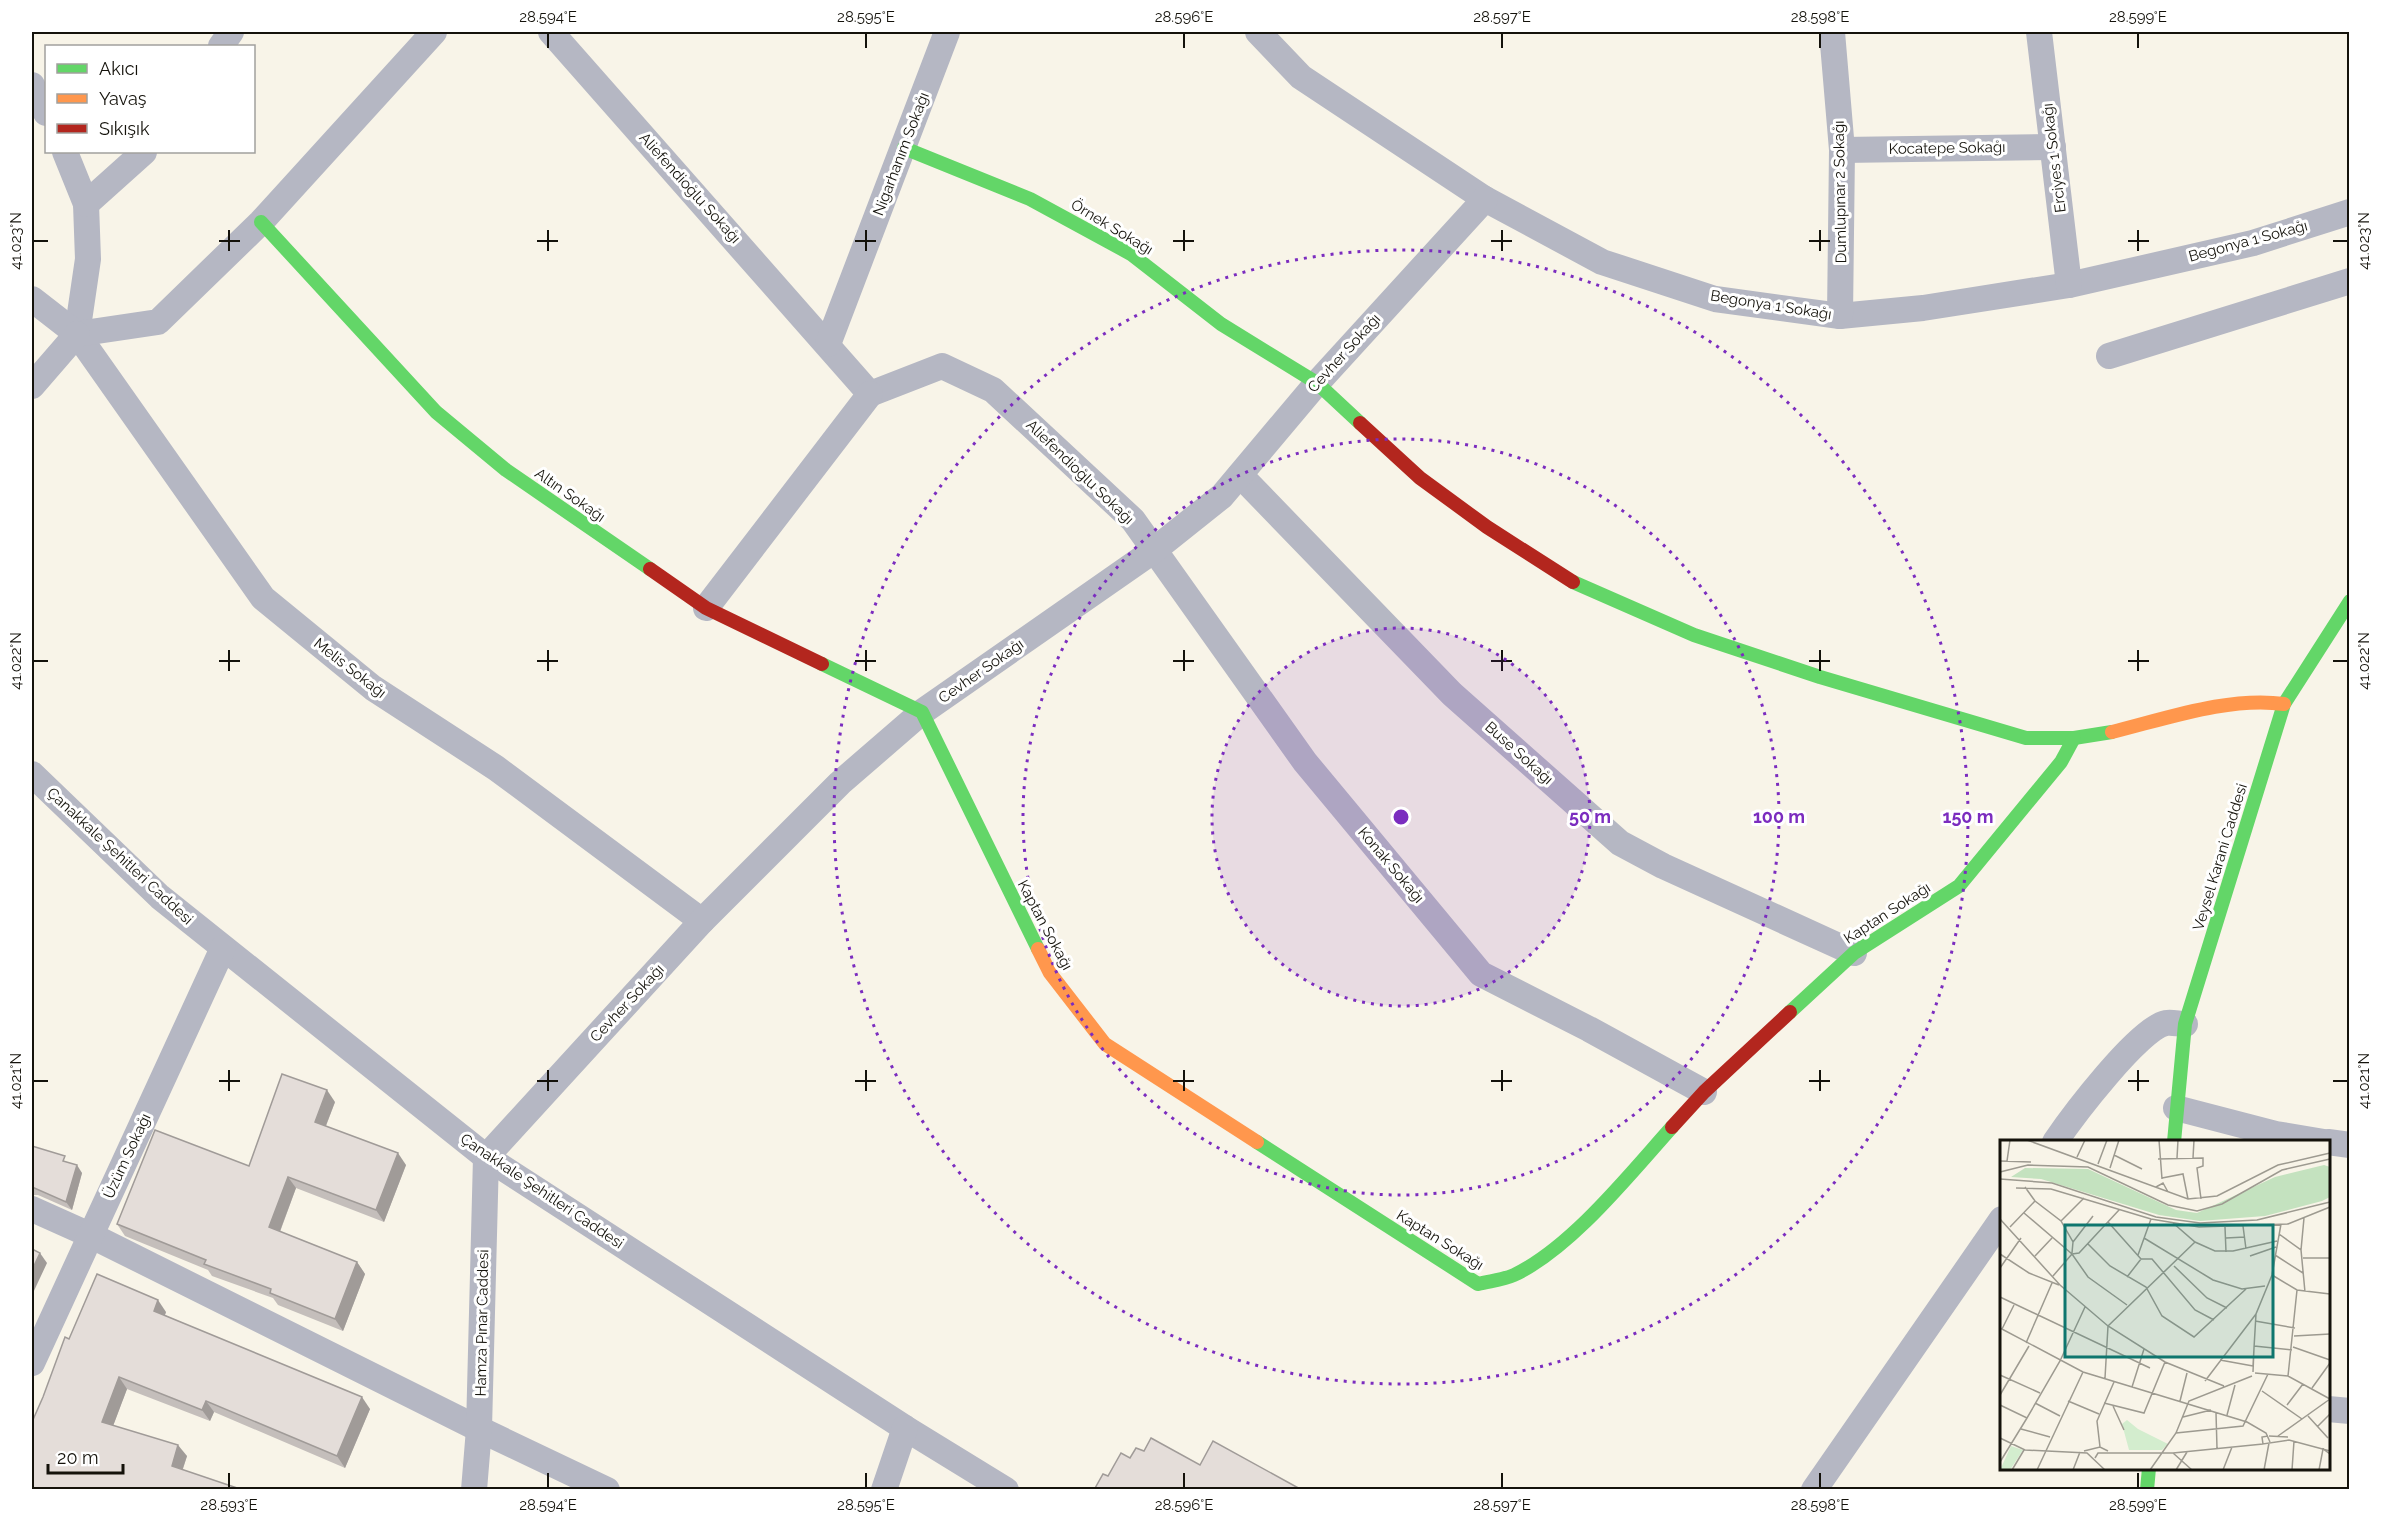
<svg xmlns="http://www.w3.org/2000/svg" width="2381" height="1521" font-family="Raleway,sans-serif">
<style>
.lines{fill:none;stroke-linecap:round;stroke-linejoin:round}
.street{stroke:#b5b7c3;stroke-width:26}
.fast{stroke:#63d668;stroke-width:14}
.slow{stroke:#ff974d;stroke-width:14}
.jam{stroke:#b3261e;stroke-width:14}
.wall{fill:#c4bebb}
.shaded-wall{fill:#a09b98}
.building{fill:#e4ddd9;stroke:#a09b98;stroke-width:1.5}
.ticks{fill:none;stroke:#14120b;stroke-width:2}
.ring{fill:none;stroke:#7b2cbf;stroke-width:3;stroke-dasharray:3 6}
.labels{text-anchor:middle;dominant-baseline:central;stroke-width:6;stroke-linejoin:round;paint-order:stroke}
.street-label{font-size:15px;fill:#14120b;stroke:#fff}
.inset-road{fill:none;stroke:#9d9a90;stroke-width:1.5}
.view{fill:#0f766e;fill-opacity:0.15;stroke:#0f766e;stroke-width:3}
.inset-edge{fill:none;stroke:#14120b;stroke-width:3}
.centre{fill:#7b2cbf;stroke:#fff;stroke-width:3}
.ring-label{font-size:18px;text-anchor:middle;font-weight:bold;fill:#7b2cbf;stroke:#fff;stroke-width:6;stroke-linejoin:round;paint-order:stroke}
.neatline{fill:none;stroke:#14120b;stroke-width:2}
.ticks-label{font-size:15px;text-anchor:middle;fill:#14120b}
</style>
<rect width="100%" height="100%" fill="#f8f4e8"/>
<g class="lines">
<g class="street">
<path d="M 551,32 L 870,394"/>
<path d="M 1258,32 L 1301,77 L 1485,199 L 1602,262 L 1715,299 L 1840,316 L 1923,308 L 2069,285 L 2253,243 L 2350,212"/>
<path d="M 1832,32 L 1842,150 L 1840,316"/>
<path d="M 2039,32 L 2069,285"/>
<path d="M 221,46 L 231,32"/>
<path d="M 32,85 L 46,113"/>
<path d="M 1842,150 L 2053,147"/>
<path d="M 65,152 L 86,204 L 88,259 L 77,334"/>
<path d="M 86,204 L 144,152"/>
<path d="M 32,299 L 77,334 L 263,598 L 373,688 L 496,768 L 702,921"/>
<path d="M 77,334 L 158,322 L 261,222 L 434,32"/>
<path d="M 828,344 L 947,32"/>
<path d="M 2109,356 L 2350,281"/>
<path d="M 32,386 L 77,334"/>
<path d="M 870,394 L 942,366 L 993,390 L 1133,520 L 1305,762 L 1481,974 L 1589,1029 L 1704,1092"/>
<path d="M 1240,475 L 1452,694 L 1620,843 L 1663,866 L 1854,953"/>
<path d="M 706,608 L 870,394"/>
<path d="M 32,774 L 160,897 L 486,1157 L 905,1428 L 1006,1490"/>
<path d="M 2176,1108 L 2276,1134 L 2324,1142"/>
<path d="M 2055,1142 C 2072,1117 2139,1028 2166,1023 C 2172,1022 2179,1024 2185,1024"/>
<path d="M 2328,1142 L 2350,1145"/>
<path d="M 486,1157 L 702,921 L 840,783 L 922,712 L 1153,551 L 1222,496 L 1317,383 L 1485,199"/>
<path d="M 32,1209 L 90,1235 L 479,1429 L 607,1490"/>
<path d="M 32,1363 L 223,948"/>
<path d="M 2328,1409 L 2350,1411"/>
<path d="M 474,1490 L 479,1429 L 486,1157"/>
<path d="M 884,1490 L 905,1428"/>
<path d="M 1814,1490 L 2002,1219"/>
</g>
<g class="fast">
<path d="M 904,148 L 1030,199 L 1131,254 L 1221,324 L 1317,383 L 1360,423"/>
<path d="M 261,222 L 436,412 L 506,470 L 650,569"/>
<path d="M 1573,582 L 1694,635 L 1820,677 L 2026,738 L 2074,738 L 2112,732"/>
<path d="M 822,664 L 922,712 L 1038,949"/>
<path d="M 1790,1012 L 1854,953 L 1959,886 L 2061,762 L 2074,738"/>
<path d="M 1257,1142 L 1478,1284 C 1489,1281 1503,1280 1514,1275 C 1571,1248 1629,1175 1672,1127"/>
<path d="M 2174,1142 L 2185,1024 L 2284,704 L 2350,601"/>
<path d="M 2147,1490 L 2149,1468"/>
</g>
<g class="slow">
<path d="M 2112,732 C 2165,719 2230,696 2284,704"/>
<path d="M 1038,949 L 1050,973 L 1105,1044 L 1257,1142"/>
</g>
<g class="jam">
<path d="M 1360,423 L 1420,478 L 1487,527 L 1573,582"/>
<path d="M 650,569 L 706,608 L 822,664"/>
<path d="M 1672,1127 L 1704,1092 L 1790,1012"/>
</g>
</g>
<g class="wall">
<path d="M 335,1102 L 326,1126 L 406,1165 L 384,1222 L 296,1188 L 280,1232 L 357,1262 L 365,1274 L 343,1331 L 278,1305 L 273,1298 L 212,1276 L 208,1270 L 125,1236 L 117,1224 L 249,1166 Z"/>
<path d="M 32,1146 L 69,1163 L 82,1173 L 72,1210 L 38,1195 L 32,1195 Z"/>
<path d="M 166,1312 L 165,1315 L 370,1409 L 345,1468 L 214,1412 L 210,1421 L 127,1389 L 113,1426 L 187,1456 L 183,1469 L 32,1490 L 69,1339 Z"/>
</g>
<g class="shaded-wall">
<path d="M 327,1090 L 335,1102 L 323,1133 L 315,1122 Z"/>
<path d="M 398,1153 L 406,1165 L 384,1222 L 376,1210 Z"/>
<path d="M 77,1165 L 82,1173 L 72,1210 L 66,1202 Z"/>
<path d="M 288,1177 L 296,1188 L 277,1239 L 269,1227 Z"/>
<path d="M 40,1253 L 47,1263 L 32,1295 L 32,1270 Z"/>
<path d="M 357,1262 L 365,1274 L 343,1331 L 335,1319 Z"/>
<path d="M 158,1300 L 166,1312 L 162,1322 L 154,1311 Z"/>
<path d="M 119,1377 L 127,1389 L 110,1434 L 102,1422 Z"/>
<path d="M 362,1397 L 370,1409 L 345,1468 L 337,1456 Z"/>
<path d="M 206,1401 L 214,1412 L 210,1421 L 202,1410 Z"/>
<path d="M 178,1445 L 187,1456 L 180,1477 L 172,1466 Z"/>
</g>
<g class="building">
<path d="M 282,1074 L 327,1090 L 315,1122 L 398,1153 L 376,1210 L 288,1177 L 269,1227 L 357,1262 L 335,1319 L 270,1293 L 271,1289 L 204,1264 L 206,1260 L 117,1224 L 155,1130 L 249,1166 Z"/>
<path d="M 32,1146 L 65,1156 L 63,1161 L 77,1165 L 66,1202 L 32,1187 Z"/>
<path d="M 32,1249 L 40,1253 L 32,1270 Z"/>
<path d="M 97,1274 L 158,1300 L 154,1311 L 362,1397 L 337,1456 L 206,1401 L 202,1410 L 119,1377 L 102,1422 L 178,1445 L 172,1466 L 243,1490 L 32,1490 L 32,1422 L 43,1397 L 65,1337 L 69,1339 Z"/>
<path d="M 1151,1438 L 1200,1465 L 1213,1441 L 1302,1490 L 1094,1490 L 1103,1474 L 1108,1476 L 1121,1453 L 1130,1458 L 1136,1448 L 1144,1451 Z"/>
</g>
<path class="ticks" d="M 548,33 L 548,48M 866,33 L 866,48M 1184,33 L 1184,48M 1502,33 L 1502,48M 1820,33 L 1820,48M 2138,33 L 2138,48M 229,230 L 229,251M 548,230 L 548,251M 866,230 L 866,251M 1184,230 L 1184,251M 1502,230 L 1502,251M 1820,230 L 1820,251M 2138,230 L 2138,251M 33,241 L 48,241M 219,241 L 240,241M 537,241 L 558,241M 855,241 L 876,241M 1173,241 L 1194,241M 1491,241 L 1512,241M 1809,241 L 1830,241M 2128,241 L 2149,241M 2333,241 L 2348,241M 229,650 L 229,671M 548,650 L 548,671M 866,650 L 866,671M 1184,650 L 1184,671M 1502,650 L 1502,671M 1820,650 L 1820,671M 2138,650 L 2138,671M 33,661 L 48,661M 219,661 L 240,661M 537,661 L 558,661M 855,661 L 876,661M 1173,661 L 1194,661M 1491,661 L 1512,661M 1809,661 L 1830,661M 2128,661 L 2149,661M 2333,661 L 2348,661M 229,1070 L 229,1091M 548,1070 L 548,1091M 866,1070 L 866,1091M 1184,1070 L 1184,1091M 1502,1070 L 1502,1091M 1820,1070 L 1820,1091M 2138,1070 L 2138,1091M 33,1081 L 48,1081M 219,1081 L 240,1081M 537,1081 L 558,1081M 855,1081 L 876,1081M 1173,1081 L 1194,1081M 1491,1081 L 1512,1081M 1809,1081 L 1830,1081M 2128,1081 L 2149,1081M 2333,1081 L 2348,1081M 229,1473 L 229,1488M 548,1473 L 548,1488M 866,1473 L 866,1488M 1184,1473 L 1184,1488M 1502,1473 L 1502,1488M 1820,1473 L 1820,1488M 2138,1473 L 2138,1488"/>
<circle cx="1401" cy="817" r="189" fill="#7b2cbf" fill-opacity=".12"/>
<g class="ring">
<circle cx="1401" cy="817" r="189"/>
<circle cx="1401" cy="817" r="378"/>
<circle cx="1401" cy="817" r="567"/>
</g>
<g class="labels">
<g class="street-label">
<text transform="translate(1947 148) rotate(-1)">Kocatepe Sokağı</text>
<text transform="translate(901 154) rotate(-69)">Nigarhanım Sokağı</text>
<text transform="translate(2054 158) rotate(-97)">Erciyes 1 Sokağı</text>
<text transform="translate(690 188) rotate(48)">Aliefendioğlu Sokağı</text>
<text transform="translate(1840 192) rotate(-91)">Dumlupınar 2 Sokağı</text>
<text transform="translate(1112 227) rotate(31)">Örnek Sokağı</text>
<text transform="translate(2248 241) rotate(-15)">Begonya 1 Sokağı</text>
<text transform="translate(1771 305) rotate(9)">Begonya 1 Sokağı</text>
<text transform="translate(1344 353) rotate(-48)">Cevher Sokağı</text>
<text transform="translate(1080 472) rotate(44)">Aliefendioğlu Sokağı</text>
<text transform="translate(570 495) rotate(35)">Altın Sokağı</text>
<text transform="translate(350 668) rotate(38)">Melis Sokağı</text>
<text transform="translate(981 671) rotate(-35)">Cevher Sokağı</text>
<text transform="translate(1519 753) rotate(42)">Buse Sokağı</text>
<text transform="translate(120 856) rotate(43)">Çanakkale Şehitleri Caddesi</text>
<text transform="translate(2220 857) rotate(-73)">Veysel Karani Caddesi</text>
<text transform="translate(1391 865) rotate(50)">Konak Sokağı</text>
<text transform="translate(1887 913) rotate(-33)">Kaptan Sokağı</text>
<text transform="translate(1045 925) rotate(62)">Kaptan Sokağı</text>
<text transform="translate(627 1003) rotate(-47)">Cevher Sokağı</text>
<text transform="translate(127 1156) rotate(-65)">Üzüm Sokağı</text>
<text transform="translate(542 1191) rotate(34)">Çanakkale Şehitleri Caddesi</text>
<text transform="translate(1440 1240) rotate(32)">Kaptan Sokağı</text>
<text transform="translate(482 1323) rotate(-89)">Hamza Pınar Caddesi</text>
</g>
</g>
<g transform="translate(2000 1140)">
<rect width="330" height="330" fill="#f8f4e8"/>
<path d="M 324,25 L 330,27 L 330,57 L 322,61 L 265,76 L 200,81 L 159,75 L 41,39 L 11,37 L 25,28 L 88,29 L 176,70 L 197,73 L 275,37 Z" fill="#c4e2bf"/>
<path d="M 127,280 L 138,289 L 168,304 L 162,310 L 129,310 L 122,284 ZM 11,306 L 23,310 L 10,330 L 0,330 Z" fill="#d3edce"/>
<path class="inset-road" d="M 27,0 L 188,59 L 217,56 L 278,25 L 330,13M 159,0 L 162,39M 114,15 L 142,29M 77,17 L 85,0M 177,18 L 178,0M 193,18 L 194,0M 158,19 L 203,18 L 203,26 L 197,28 L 201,59M 0,21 L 31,22M 7,21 L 10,0M 98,24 L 107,0M 110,28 L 119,0M 0,32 L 28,25 L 88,27 L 168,65 L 197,71 L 222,64 L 282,30 L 330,19M 162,38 L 183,34 L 188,59M 0,39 L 52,43 L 156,77 L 200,83 L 257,80 L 330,62M 25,47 L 35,61 L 61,81 L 73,102 L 72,113M 156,47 L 163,43 L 168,52M 16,48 L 51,49 L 151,79 L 199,87 L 288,84 L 330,67M 24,73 L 72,114 L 88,137 L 127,165M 0,79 L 60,145 L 108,186 L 165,222 L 224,246M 61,81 L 84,58M 108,82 L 141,119M 173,83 L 195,102 L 215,111 L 233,111 L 277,101M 243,86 L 246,109M 10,87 L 35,61M 225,87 L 226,112M 279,94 L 301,110 L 305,152M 144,98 L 213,140 L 242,149 L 265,146M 226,98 L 245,97M 73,102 L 93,76M 88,104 L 110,126 L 146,147 L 162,176 L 194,197 L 246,149M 301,110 L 304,78M 0,114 L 29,133 L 59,145M 72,114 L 79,113 L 119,70M 138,115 L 151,79M 275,115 L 303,133M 35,116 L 52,98M 250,116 L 276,107M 303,118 L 330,118M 141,119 L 152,119 L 195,170 L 214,180M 174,126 L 207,158 L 227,168M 0,128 L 21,98M 272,135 L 297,150 L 330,154M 53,136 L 72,114M 127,137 L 141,119M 0,157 L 150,228M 255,181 L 295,188M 108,186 L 195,102M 0,188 L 83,232 L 247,282 L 266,293 L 270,302M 2,189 L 14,165M 294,196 L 330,194M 26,203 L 52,143M 254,206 L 292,210M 293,207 L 330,220M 254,208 L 256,174 L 272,135 L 281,84M 220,220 L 253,226M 253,226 L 254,208 L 253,232M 255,233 L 288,236 L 330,259M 0,235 L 40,253M 288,236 L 297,150M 105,238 L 108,186M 205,241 L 256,174M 132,247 L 144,209M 312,248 L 330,223M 262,251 L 302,279M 0,255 L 29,206M 68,261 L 99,274M 180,261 L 187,233M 35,263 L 60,276M 104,263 L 144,273 L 165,222M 0,265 L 27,278 L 60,221 L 85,167M 287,265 L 303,244M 113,266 L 124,290M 216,273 L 217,308M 227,275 L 235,245M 308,276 L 328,298M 183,277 L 211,270M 317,287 L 330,274M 21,289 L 50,297M 176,293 L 243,286 L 268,234M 268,296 L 262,297 L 263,304 L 289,300 L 330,311M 269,296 L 288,297M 278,296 L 330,259M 0,298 L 25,310 L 87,313 L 105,330M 100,307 L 97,281 L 114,242M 84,311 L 100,307 L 108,311M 173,313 L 192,330M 95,318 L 98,313 L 173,313 L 263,304M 0,322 L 27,278M 12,330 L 24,310M 37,330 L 83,232M 73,330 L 80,312M 150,330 L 176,293 L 189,261 L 252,236M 176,330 L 187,312M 223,330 L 232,307M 264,330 L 269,303M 292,330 L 294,301M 319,330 L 323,309 L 330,314"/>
<path class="view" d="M 65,85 L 273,85 L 273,217 L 65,217 Z"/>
<rect width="330" height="330" class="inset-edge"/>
</g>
<circle cx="1401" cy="817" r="9" class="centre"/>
<g class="ring-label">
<text x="1590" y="823">50 m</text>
<text x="1779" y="823">100 m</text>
<text x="1968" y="823">150 m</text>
</g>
<rect width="2381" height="1521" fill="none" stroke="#ffffff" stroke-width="66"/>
<rect x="45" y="45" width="210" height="108" fill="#ffffff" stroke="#a1a09d" stroke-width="1.5"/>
<rect x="57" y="64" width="30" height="9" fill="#63d668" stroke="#a1a09d" stroke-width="1.5"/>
<text x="99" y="75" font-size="18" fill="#14120b">Akıcı</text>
<rect x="57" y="94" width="30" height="9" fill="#ff974d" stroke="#a1a09d" stroke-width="1.5"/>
<text x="99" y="105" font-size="18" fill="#14120b">Yavaş</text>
<rect x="57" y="124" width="30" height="9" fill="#b3261e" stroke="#a1a09d" stroke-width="1.5"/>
<text x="99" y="135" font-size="18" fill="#14120b">Sıkışık</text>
<path d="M48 1464v9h75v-9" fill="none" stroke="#14120b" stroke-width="3"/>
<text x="57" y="1464" font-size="18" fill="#14120b" stroke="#ffffff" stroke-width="4.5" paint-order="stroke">20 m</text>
<rect x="33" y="33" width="2315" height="1455" class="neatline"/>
<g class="ticks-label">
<text x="548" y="22">28.594°E</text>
<text x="866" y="22">28.595°E</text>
<text x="1184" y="22">28.596°E</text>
<text x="1502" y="22">28.597°E</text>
<text x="1820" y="22">28.598°E</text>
<text x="2138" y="22">28.599°E</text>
<text transform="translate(16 241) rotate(-90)" y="5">41.023°N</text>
<text transform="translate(2364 241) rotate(-90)" y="5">41.023°N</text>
<text transform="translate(16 661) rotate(-90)" y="5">41.022°N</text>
<text transform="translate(2364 661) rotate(-90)" y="5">41.022°N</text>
<text transform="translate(16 1081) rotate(-90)" y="5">41.021°N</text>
<text transform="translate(2364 1081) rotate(-90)" y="5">41.021°N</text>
<text x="229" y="1510">28.593°E</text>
<text x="548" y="1510">28.594°E</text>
<text x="866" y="1510">28.595°E</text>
<text x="1184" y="1510">28.596°E</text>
<text x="1502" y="1510">28.597°E</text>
<text x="1820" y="1510">28.598°E</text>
<text x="2138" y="1510">28.599°E</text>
</g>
</svg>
